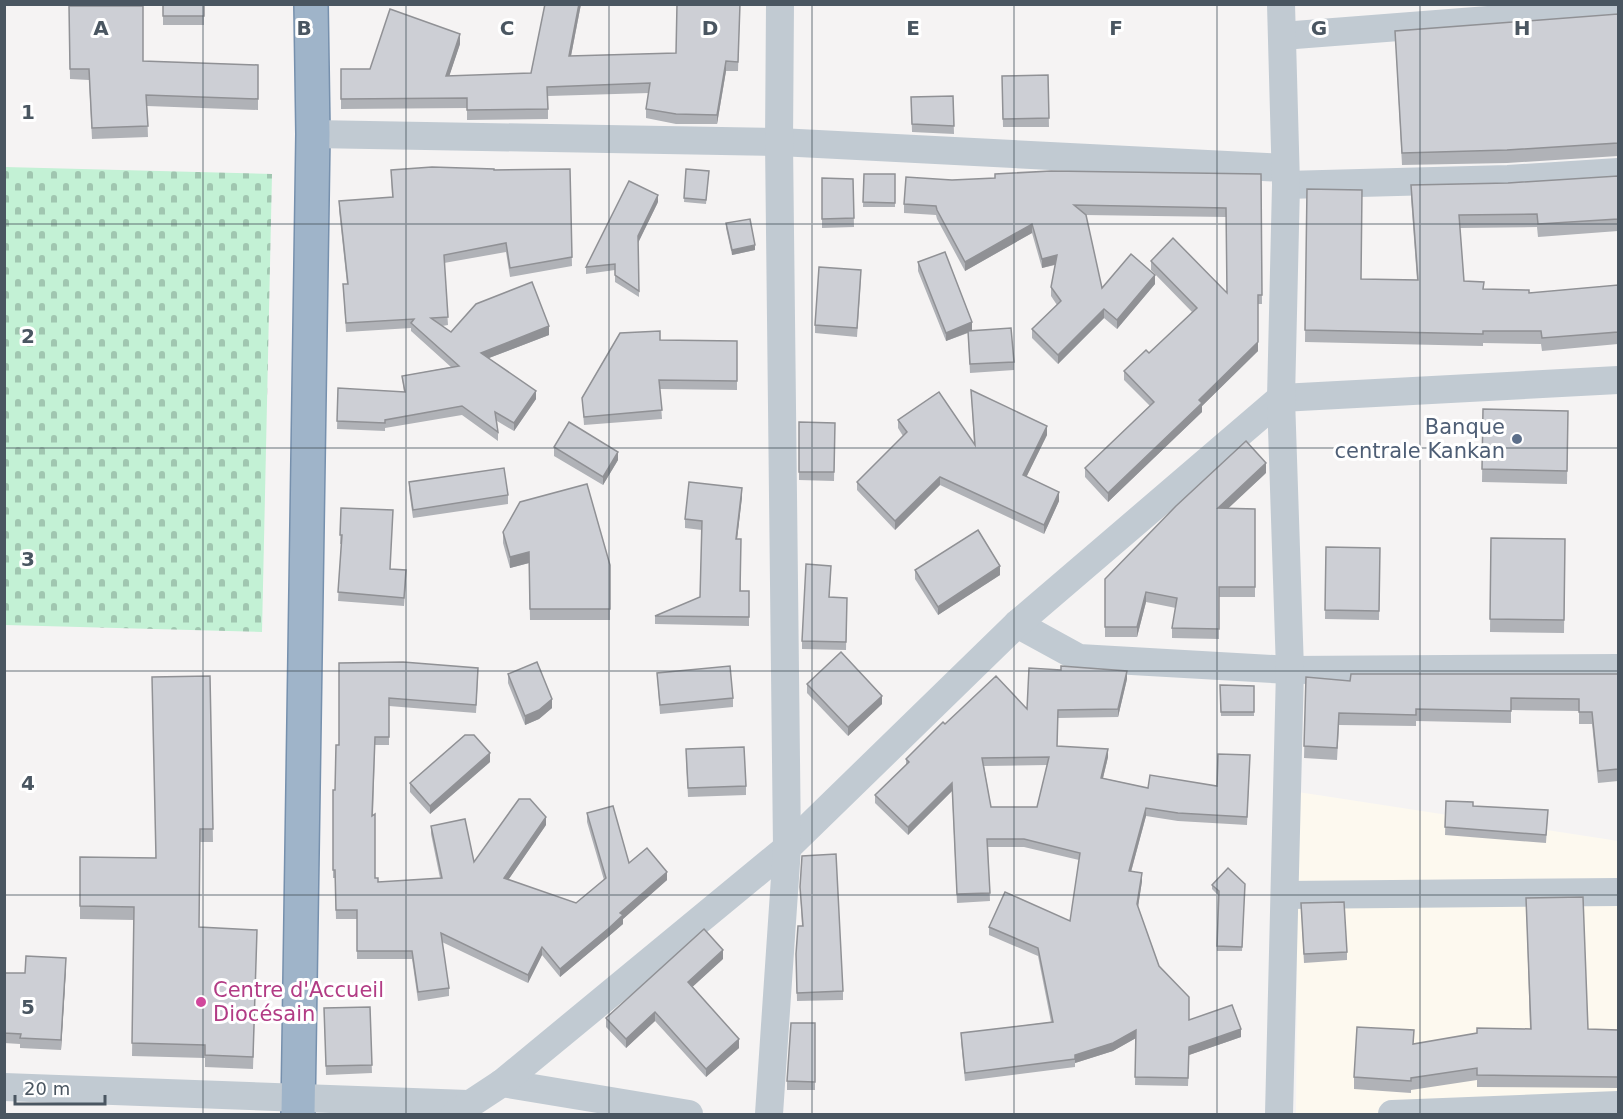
<svg xmlns="http://www.w3.org/2000/svg" width="1623" height="1119" font-family="'DejaVu Sans',sans-serif">
<style>
.commercial{fill:#fdf9ef}
.cemetery{fill:url(#cemetery-stones)}
.lines{fill:none;stroke-linecap:round;stroke-linejoin:round}
.trunk-casing{stroke:#7690ad;stroke-width:36}
.minor{stroke:#c1cad2;stroke-width:28}
.trunk{stroke:#9fb4c9;stroke-width:33}
.wall{fill:#b0b2b7;fill-rule:evenodd}
.shaded-wall{fill:#909195}
.building{fill:#cdcfd5;stroke:#909195;stroke-width:1.5;fill-rule:evenodd}
.grid{fill:none;stroke:#4a5661;stroke-width:1.5;stroke-opacity:0.55}
.service-dot{fill:#5c6f8a;stroke:#fff;stroke-width:2}
.hotel-dot{fill:#d1479c;stroke:#fff;stroke-width:2}
.labels{text-anchor:middle;dominant-baseline:central;stroke-width:6;stroke-linejoin:round;paint-order:stroke}
.service-label{font-size:21px;fill:#4e5e75;stroke:#fff;text-anchor:end}
.hotel-label{font-size:21px;fill:#b23c85;stroke:#fff;text-anchor:start}
.grid-label{font-size:20px;text-anchor:middle;font-weight:bold;fill:#4a5661;stroke:#fff;stroke-width:6;stroke-linejoin:round;paint-order:stroke}
</style>
<defs>
<pattern id="cemetery-stones" width="16" height="16" patternUnits="userSpaceOnUse" patternTransform="scale(1.5)"><rect width="16" height="16" fill="#c3f1d5"/><path d="M2 7V4a2 2 0 0 1 4 0v3zM10 15v-3a2 2 0 0 1 4 0v3z" fill="#a0c6b0"/></pattern>
</defs>
<rect width="100%" height="100%" fill="#f5f3f3"/>
<path class="commercial" d="M 1298,792 L 1618,841 L 1618,1114 L 1296,1114 Z"/>
<path class="cemetery" d="M 5,167 L 272,174 L 262,632 L 5,625 Z"/>
<g class="lines">
<defs>
<path id="trunk" d="M 298,1114 L 313,134 L 311,4"/>
</defs>
<use href="#trunk" class="trunk-casing"/>
<g class="minor">
<path d="M 1282,36 L 1618,10"/>
<path d="M 313,134 L 779,142 L 1284,168"/>
<path d="M 1286,185 L 1508,179 L 1618,172"/>
<path d="M 1017,624 L 1079,658 L 1290,670 L 1618,668"/>
<path d="M 1285,895 L 1618,892"/>
<path d="M 502,1083 L 689,1114"/>
<path d="M 4,1087 L 468,1104"/>
<path d="M 455,1114 L 502,1083 L 787,848 L 1017,624 L 1281,398 L 1618,380"/>
<path d="M 769,1114 L 787,848 L 779,142 L 780,4"/>
<path d="M 1279,1114 L 1290,670 L 1281,398 L 1286,185 L 1281,4"/>
<path d="M 1392,1114 L 1618,1105"/>
</g>
<use href="#trunk" class="trunk"/>
</g>
<g class="wall">
<rect x="163" y="4" width="41" height="21"/>
<path d="M 581,4 L 571,56 L 676,53 L 740,4 L 738,71 L 726,71 L 717,124 L 676,124 L 646,118 L 646,109 L 649,93 L 548,96 L 548,119 L 467,120 L 467,108 L 341,109 L 341,69 L 370,69 L 460,44 L 449,76 L 531,73 Z"/>
<path d="M 69,6 L 143,61 L 258,65 L 258,110 L 147,106 L 148,137 L 92,139 L 89,80 L 70,79 Z"/>
<path d="M 1618,14 L 1618,156 L 1507,163 L 1402,165 L 1395,31 Z"/>
<path d="M 1048,75 L 1049,127 L 1003,127 L 1002,76 Z"/>
<path d="M 953,96 L 954,134 L 912,132 L 911,97 Z"/>
<path d="M 570,169 L 572,266 L 510,277 L 506,252 L 444,263 L 448,325 L 442,326 L 451,332 L 549,335 L 489,358 L 536,399 L 514,431 L 497,421 L 498,432 L 498,441 L 462,415 L 385,428 L 385,431 L 337,429 L 338,388 L 404,392 L 402,376 L 451,367 L 411,331 L 411,328 L 346,332 L 343,284 L 347,284 L 339,210 L 339,201 L 392,197 L 391,170 L 494,170 Z"/>
<path d="M 686,169 L 709,171 L 706,204 L 684,202 Z"/>
<path d="M 864,174 L 895,174 L 895,207 L 863,207 Z"/>
<path d="M 1261,174 L 1262,304 L 1258,304 L 1258,351 L 1202,406 L 1202,412 L 1108,502 L 1085,477 L 1085,468 L 1150,406 L 1124,380 L 1124,371 L 1149,353 L 1192,312 L 1151,270 L 1151,261 L 1227,293 L 1226,217 L 1085,215 L 1102,288 L 1155,284 L 1117,329 L 1104,318 L 1058,364 L 1032,338 L 1032,329 L 1057,305 L 1051,296 L 1051,287 L 1055,265 L 1042,268 L 1032,233 L 965,271 L 937,219 L 936,215 L 904,213 L 904,204 L 952,180 Z"/>
<path d="M 1618,176 L 1618,231 L 1538,237 L 1537,227 L 1460,228 L 1464,281 L 1483,289 L 1529,293 L 1618,285 L 1618,344 L 1542,351 L 1541,344 L 1483,343 L 1483,346 L 1305,342 L 1307,189 L 1361,279 L 1417,280 L 1411,198 L 1411,185 L 1508,183 Z"/>
<path d="M 822,178 L 853,179 L 854,227 L 822,228 Z"/>
<path d="M 658,202 L 638,243 L 639,297 L 615,282 L 615,270 L 586,274 L 586,267 Z"/>
<path d="M 726,223 L 755,250 L 732,255 L 726,228 Z"/>
<path d="M 918,262 L 972,331 L 1014,362 L 1014,370 L 970,373 L 968,333 L 946,341 L 918,271 Z"/>
<path d="M 861,278 L 857,337 L 815,333 L 815,325 Z"/>
<path d="M 660,340 L 737,341 L 737,390 L 660,389 L 662,419 L 584,425 L 582,398 Z"/>
<path d="M 971,390 L 1047,435 L 1026,477 L 1059,501 L 1044,534 L 940,485 L 895,530 L 857,490 L 857,482 L 903,436 L 898,428 L 898,420 L 974,444 Z"/>
<path d="M 1483,409 L 1568,411 L 1567,484 L 1482,482 Z"/>
<path d="M 799,422 L 835,423 L 834,481 L 799,480 Z"/>
<path d="M 554,447 L 618,460 L 603,485 L 554,456 Z"/>
<path d="M 1266,473 L 1228,508 L 1255,509 L 1255,597 L 1219,597 L 1219,639 L 1172,638 L 1172,628 L 1176,608 L 1146,602 L 1137,637 L 1105,637 L 1105,579 Z"/>
<path d="M 409,482 L 508,495 L 508,504 L 413,518 L 409,490 Z"/>
<path d="M 742,497 L 737,539 L 741,591 L 749,591 L 749,626 L 655,624 L 655,616 L 700,597 L 702,530 L 685,528 L 685,519 Z"/>
<path d="M 341,508 L 390,569 L 406,579 L 404,606 L 338,601 L 341,544 L 340,544 Z"/>
<path d="M 503,532 L 610,565 L 610,620 L 530,620 L 529,563 L 510,568 L 503,543 Z"/>
<path d="M 1491,538 L 1565,539 L 1564,633 L 1490,632 Z"/>
<path d="M 1326,547 L 1380,548 L 1379,620 L 1325,619 Z"/>
<path d="M 915,570 L 1000,575 L 938,615 L 915,579 Z"/>
<path d="M 831,574 L 829,597 L 847,598 L 846,650 L 802,649 L 802,641 Z"/>
<path d="M 339,663 L 478,676 L 476,713 L 389,706 L 389,745 L 375,745 L 373,816 L 375,878 L 378,882 L 440,878 L 431,834 L 431,826 L 474,862 L 546,825 L 508,880 L 576,903 L 604,880 L 587,822 L 587,813 L 629,863 L 667,880 L 623,919 L 623,924 L 609,936 L 560,977 L 542,955 L 528,983 L 442,942 L 449,988 L 449,996 L 418,1001 L 412,959 L 357,959 L 357,919 L 336,919 L 335,878 L 333,878 L 333,790 L 335,790 L 339,745 Z"/>
<path d="M 657,673 L 733,698 L 733,707 L 660,714 Z"/>
<path d="M 508,674 L 552,708 L 539,719 L 525,725 L 508,683 Z"/>
<path d="M 1618,674 L 1618,781 L 1598,783 L 1592,724 L 1579,724 L 1579,711 L 1511,710 L 1511,723 L 1416,721 L 1416,726 L 1339,725 L 1337,760 L 1304,758 L 1306,677 L 1350,681 Z"/>
<path d="M 210,676 L 213,842 L 200,842 L 199,927 L 257,930 L 253,1069 L 205,1067 L 205,1058 L 132,1056 L 134,920 L 80,919 L 80,857 L 155,858 Z"/>
<path d="M 1127,679 L 1118,717 L 1058,718 L 1057,746 L 1108,757 L 1103,778 L 1148,788 L 1217,786 L 1250,755 L 1247,825 L 1178,821 L 1146,816 L 1131,872 L 1142,881 L 1138,907 L 1159,966 L 1189,1020 L 1241,1037 L 1189,1055 L 1188,1086 L 1135,1085 L 1136,1038 L 1113,1051 L 1075,1063 L 1075,1067 L 965,1081 L 961,1041 L 961,1033 L 1051,1022 L 1038,956 L 989,935 L 989,927 L 1070,921 L 1079,860 L 1024,847 L 988,847 L 990,901 L 957,903 L 952,791 L 908,835 L 875,803 L 875,795 L 906,765 L 906,759 L 945,724 L 1027,709 ZM 1047,765 L 1037,807 L 991,807 L 984,766 Z"/>
<path d="M 807,684 L 882,704 L 848,736 L 807,693 Z"/>
<path d="M 1220,685 L 1254,686 L 1254,716 L 1221,716 Z"/>
<path d="M 686,758 L 746,786 L 746,795 L 688,797 Z"/>
<path d="M 490,762 L 430,814 L 410,792 L 410,783 Z"/>
<path d="M 1446,801 L 1473,806 L 1548,810 L 1546,843 L 1445,835 Z"/>
<path d="M 1245,884 L 1242,951 L 1217,951 L 1219,896 L 1212,889 L 1212,885 Z"/>
<path d="M 800,887 L 843,991 L 843,1000 L 797,1001 L 796,954 L 802,926 Z"/>
<path d="M 1526,898 L 1588,1029 L 1618,1030 L 1618,1088 L 1477,1087 L 1477,1080 L 1411,1090 L 1411,1093 L 1354,1089 L 1354,1077 L 1414,1044 L 1530,1029 Z"/>
<path d="M 1301,903 L 1347,952 L 1347,960 L 1304,963 Z"/>
<path d="M 723,959 L 692,987 L 739,1048 L 706,1077 L 655,1021 L 626,1048 L 606,1027 L 606,1018 Z"/>
<path d="M 66,968 L 61,1050 L 20,1048 L 20,1044 L 4,1043 L 4,973 L 25,973 Z"/>
<path d="M 370,1007 L 372,1073 L 326,1075 L 324,1008 Z"/>
<path d="M 815,1023 L 815,1090 L 787,1090 L 787,1081 Z"/>
</g>
<g class="shaded-wall">
<path d="M 579,4 L 581,4 L 569,66 L 569,56 Z"/>
<path d="M 460,34 L 460,44 L 446,86 L 446,76 Z"/>
<path d="M 726,61 L 726,71 L 717,124 L 717,115 Z"/>
<path d="M 658,195 L 658,202 L 638,243 L 638,236 Z"/>
<path d="M 1032,224 L 1032,233 L 965,271 L 965,262 Z"/>
<path d="M 755,245 L 755,250 L 732,255 L 732,250 Z"/>
<path d="M 1057,255 L 1057,264 L 1042,268 L 1042,259 Z"/>
<path d="M 1155,275 L 1155,284 L 1117,329 L 1117,320 Z"/>
<path d="M 1104,309 L 1104,318 L 1058,364 L 1058,355 Z"/>
<path d="M 972,322 L 972,331 L 946,341 L 946,333 Z"/>
<path d="M 549,326 L 549,335 L 481,361 L 481,353 Z"/>
<path d="M 1258,342 L 1258,351 L 1202,406 L 1202,412 L 1108,502 L 1108,493 L 1199,400 Z"/>
<path d="M 536,391 L 536,399 L 514,431 L 514,423 Z"/>
<path d="M 1047,426 L 1047,435 L 1023,484 L 1023,475 Z"/>
<path d="M 618,452 L 618,460 L 603,485 L 603,477 Z"/>
<path d="M 1266,463 L 1266,473 L 1218,518 L 1218,508 Z"/>
<path d="M 940,477 L 940,485 L 895,530 L 895,521 Z"/>
<path d="M 742,488 L 742,497 L 736,548 L 736,539 Z"/>
<path d="M 1059,492 L 1059,501 L 1044,534 L 1044,525 Z"/>
<path d="M 529,552 L 529,563 L 510,568 L 510,557 Z"/>
<path d="M 1000,566 L 1000,575 L 938,615 L 938,607 Z"/>
<path d="M 1146,592 L 1146,602 L 1137,637 L 1137,627 Z"/>
<path d="M 1127,671 L 1127,679 L 1118,717 L 1118,709 Z"/>
<path d="M 882,696 L 882,704 L 848,736 L 848,727 Z"/>
<path d="M 552,699 L 552,708 L 539,719 L 525,725 L 525,716 Z"/>
<path d="M 1108,749 L 1108,757 L 1101,786 L 1101,778 Z"/>
<path d="M 490,753 L 490,762 L 430,814 L 430,806 Z"/>
<path d="M 952,783 L 952,791 L 908,835 L 908,827 Z"/>
<path d="M 1146,808 L 1146,816 L 1129,879 L 1129,871 Z"/>
<path d="M 546,817 L 546,825 L 504,886 L 504,878 Z"/>
<path d="M 667,872 L 667,880 L 623,919 L 623,924 L 609,936 L 560,977 L 560,969 L 620,913 Z"/>
<path d="M 1142,873 L 1142,881 L 1137,913 L 1137,904 Z"/>
<path d="M 542,947 L 542,955 L 528,983 L 528,975 Z"/>
<path d="M 723,950 L 723,959 L 688,991 L 688,982 Z"/>
<path d="M 66,958 L 66,968 L 61,1050 L 61,1040 Z"/>
<path d="M 655,1012 L 655,1021 L 626,1048 L 626,1039 Z"/>
<path d="M 1241,1029 L 1241,1037 L 1189,1055 L 1188,1086 L 1189,1047 Z"/>
<path d="M 1136,1030 L 1136,1038 L 1113,1051 L 1075,1063 L 1075,1067 L 1075,1055 Z"/>
<path d="M 739,1039 L 739,1048 L 706,1077 L 706,1069 Z"/>
</g>
<g class="building">
<rect x="163" y="4" width="41" height="12"/>
<path d="M 545,4 L 579,4 L 569,56 L 676,53 L 677,4 L 740,4 L 738,62 L 726,61 L 717,115 L 676,114 L 646,109 L 650,83 L 547,87 L 548,109 L 467,110 L 467,98 L 341,99 L 341,69 L 370,69 L 390,9 L 460,34 L 446,76 L 531,73 Z"/>
<path d="M 69,6 L 143,6 L 143,61 L 258,65 L 258,99 L 146,95 L 148,126 L 92,128 L 89,69 L 70,69 Z"/>
<path d="M 1618,14 L 1618,143 L 1507,150 L 1402,153 L 1395,31 Z"/>
<path d="M 1048,75 L 1049,118 L 1003,119 L 1002,76 Z"/>
<path d="M 953,96 L 954,126 L 912,124 L 911,97 Z"/>
<path d="M 432,167 L 494,169 L 494,170 L 570,169 L 572,257 L 510,268 L 506,243 L 444,255 L 448,317 L 431,318 L 451,332 L 476,304 L 532,282 L 549,326 L 481,353 L 536,391 L 514,423 L 495,412 L 498,432 L 462,406 L 385,420 L 385,423 L 337,421 L 338,388 L 405,392 L 402,376 L 459,366 L 411,323 L 414,319 L 346,323 L 343,284 L 348,284 L 339,201 L 393,197 L 391,170 Z"/>
<path d="M 686,169 L 709,171 L 706,200 L 684,198 Z"/>
<path d="M 1051,171 L 1261,174 L 1262,295 L 1258,295 L 1258,342 L 1199,400 L 1202,403 L 1108,493 L 1085,468 L 1154,402 L 1124,371 L 1146,350 L 1149,353 L 1197,308 L 1151,261 L 1173,238 L 1227,293 L 1226,208 L 1074,205 L 1086,215 L 1102,288 L 1131,254 L 1155,275 L 1117,320 L 1104,309 L 1058,355 L 1032,329 L 1061,301 L 1051,287 L 1057,255 L 1042,259 L 1032,224 L 965,262 L 937,210 L 936,206 L 904,204 L 906,177 L 952,180 L 995,178 L 995,174 Z"/>
<path d="M 864,174 L 895,174 L 895,203 L 863,202 Z"/>
<path d="M 1618,176 L 1618,219 L 1538,224 L 1537,214 L 1459,215 L 1464,281 L 1484,282 L 1483,289 L 1529,290 L 1529,293 L 1618,285 L 1618,332 L 1542,338 L 1541,331 L 1483,331 L 1483,334 L 1305,330 L 1307,189 L 1362,190 L 1361,279 L 1418,280 L 1411,185 L 1508,183 Z"/>
<path d="M 822,178 L 853,179 L 854,218 L 822,219 Z"/>
<path d="M 629,181 L 658,195 L 638,236 L 639,291 L 615,275 L 615,264 L 586,267 Z"/>
<path d="M 750,219 L 755,245 L 732,250 L 726,223 Z"/>
<path d="M 945,252 L 972,322 L 946,333 L 918,262 Z"/>
<path d="M 819,267 L 861,270 L 857,328 L 815,325 Z"/>
<path d="M 1011,328 L 1014,362 L 970,364 L 968,331 Z"/>
<path d="M 660,331 L 660,340 L 737,341 L 737,381 L 659,380 L 662,410 L 584,417 L 582,398 L 620,333 Z"/>
<path d="M 971,390 L 1047,426 L 1023,475 L 1059,492 L 1044,525 L 940,477 L 895,521 L 857,482 L 907,432 L 898,420 L 939,392 L 975,445 Z"/>
<path d="M 1483,409 L 1568,411 L 1567,471 L 1482,469 Z"/>
<path d="M 569,422 L 618,452 L 603,477 L 554,447 Z"/>
<path d="M 799,422 L 835,423 L 834,472 L 799,472 Z"/>
<path d="M 1246,441 L 1266,463 L 1218,508 L 1255,509 L 1255,587 L 1219,587 L 1219,629 L 1172,628 L 1177,598 L 1146,592 L 1137,627 L 1105,627 L 1105,579 L 1176,506 Z"/>
<path d="M 504,468 L 508,495 L 413,510 L 409,482 Z"/>
<path d="M 689,482 L 742,488 L 736,539 L 741,539 L 740,591 L 749,591 L 749,617 L 655,616 L 700,597 L 702,521 L 685,519 Z"/>
<path d="M 587,484 L 610,565 L 610,609 L 530,609 L 529,552 L 510,557 L 503,532 L 520,502 Z"/>
<path d="M 341,508 L 393,510 L 390,569 L 406,570 L 404,598 L 338,592 L 342,535 L 340,535 Z"/>
<path d="M 978,530 L 1000,566 L 938,607 L 915,570 Z"/>
<path d="M 1491,538 L 1565,539 L 1564,620 L 1490,619 Z"/>
<path d="M 1326,547 L 1380,548 L 1379,611 L 1325,610 Z"/>
<path d="M 806,564 L 831,566 L 829,597 L 847,598 L 846,642 L 802,641 Z"/>
<path d="M 841,652 L 882,696 L 848,727 L 807,684 Z"/>
<path d="M 403,662 L 478,668 L 476,705 L 389,698 L 389,737 L 375,737 L 372,816 L 375,814 L 375,878 L 378,878 L 378,882 L 442,878 L 431,826 L 465,819 L 474,862 L 519,799 L 530,799 L 546,817 L 504,878 L 576,903 L 606,878 L 587,813 L 613,806 L 629,863 L 647,848 L 667,872 L 620,913 L 623,915 L 609,928 L 560,969 L 542,947 L 528,975 L 441,933 L 449,988 L 418,992 L 412,951 L 357,951 L 357,910 L 336,910 L 335,870 L 333,870 L 333,790 L 335,790 L 336,745 L 339,745 L 339,663 Z"/>
<path d="M 537,662 L 552,699 L 539,710 L 525,716 L 508,674 Z"/>
<path d="M 730,666 L 733,698 L 660,705 L 657,673 Z"/>
<path d="M 1061,666 L 1127,671 L 1118,709 L 1058,710 L 1057,746 L 1108,749 L 1101,778 L 1148,788 L 1150,775 L 1217,786 L 1218,754 L 1250,755 L 1247,817 L 1178,813 L 1146,808 L 1129,871 L 1142,873 L 1137,904 L 1159,966 L 1189,997 L 1189,1020 L 1232,1005 L 1241,1029 L 1189,1047 L 1188,1078 L 1135,1077 L 1136,1030 L 1113,1043 L 1075,1055 L 1075,1059 L 965,1073 L 961,1033 L 1053,1022 L 1038,948 L 989,927 L 1005,892 L 1070,921 L 1080,853 L 1024,839 L 987,839 L 990,893 L 957,894 L 952,783 L 908,827 L 875,795 L 909,762 L 906,759 L 943,722 L 945,724 L 996,676 L 1027,709 L 1029,668 L 1061,670 ZM 1049,757 L 1037,807 L 991,807 L 982,758 Z"/>
<path d="M 1351,674 L 1618,674 L 1618,769 L 1598,771 L 1592,712 L 1579,712 L 1579,699 L 1511,698 L 1511,711 L 1416,709 L 1416,715 L 1339,713 L 1337,748 L 1304,746 L 1306,677 L 1350,681 Z"/>
<path d="M 210,676 L 213,829 L 200,829 L 199,927 L 257,930 L 253,1057 L 205,1055 L 205,1045 L 132,1043 L 134,907 L 80,906 L 80,857 L 156,858 L 152,677 Z"/>
<path d="M 1220,685 L 1254,686 L 1254,712 L 1221,712 Z"/>
<path d="M 465,735 L 474,735 L 490,753 L 430,806 L 410,783 Z"/>
<path d="M 744,747 L 746,786 L 688,788 L 686,749 Z"/>
<path d="M 1446,801 L 1473,802 L 1473,806 L 1548,810 L 1546,835 L 1445,827 Z"/>
<path d="M 836,854 L 843,991 L 797,993 L 796,954 L 798,926 L 803,926 L 800,887 L 802,856 Z"/>
<path d="M 1228,868 L 1245,884 L 1242,947 L 1217,946 L 1219,891 L 1212,885 Z"/>
<path d="M 1583,897 L 1588,1029 L 1618,1030 L 1618,1077 L 1477,1075 L 1477,1068 L 1411,1078 L 1411,1081 L 1354,1077 L 1357,1027 L 1414,1030 L 1413,1044 L 1477,1033 L 1477,1028 L 1531,1029 L 1526,898 Z"/>
<path d="M 1344,902 L 1347,952 L 1304,954 L 1301,903 Z"/>
<path d="M 704,929 L 723,950 L 688,982 L 739,1039 L 706,1069 L 655,1012 L 626,1039 L 606,1018 Z"/>
<path d="M 26,956 L 66,958 L 61,1040 L 20,1038 L 21,1034 L 4,1033 L 4,973 L 25,973 Z"/>
<path d="M 370,1007 L 372,1065 L 326,1066 L 324,1008 Z"/>
<path d="M 791,1023 L 815,1023 L 815,1082 L 787,1081 Z"/>
</g>
<path class="grid" d="M 203,4 L 203,1114M 406,4 L 406,1114M 609,4 L 609,1114M 812,4 L 812,1114M 1014,4 L 1014,1114M 1217,4 L 1217,1114M 1420,4 L 1420,1114M 4,224 L 1618,224M 4,448 L 1618,448M 4,671 L 1618,671M 4,895 L 1618,895"/>
<circle class="service-dot" cx="1517" cy="439" r="6"/>
<circle class="hotel-dot" cx="201" cy="1002" r="6"/>
<g class="labels">
<g class="service-label">
<text x="1505" y="427">Banque<tspan x="1505" dy="24">centrale Kankan</tspan></text>
</g>
<g class="hotel-label">
<text x="213" y="990">Centre d'Accueil<tspan x="213" dy="24">Diocésain</tspan></text>
</g>
</g>
<g class="grid-label">
<text x="101" y="35">A</text>
<text x="304" y="35">B</text>
<text x="507" y="35">C</text>
<text x="710" y="35">D</text>
<text x="913" y="35">E</text>
<text x="1116" y="35">F</text>
<text x="1319" y="35">G</text>
<text x="1522" y="35">H</text>
<text x="28" y="119">1</text>
<text x="28" y="343">2</text>
<text x="28" y="566">3</text>
<text x="28" y="790">4</text>
<text x="28" y="1014">5</text>
</g>
<rect width="1623" height="1119" fill="none" stroke="#4a5661" stroke-width="12"/>
<path d="M15 1095v9h90v-9" fill="none" stroke="#4a5661" stroke-width="3"/>
<text x="24" y="1095" font-size="18" fill="#4a5661" stroke="#ffffff" stroke-width="4.5" paint-order="stroke">20 m</text>
</svg>
